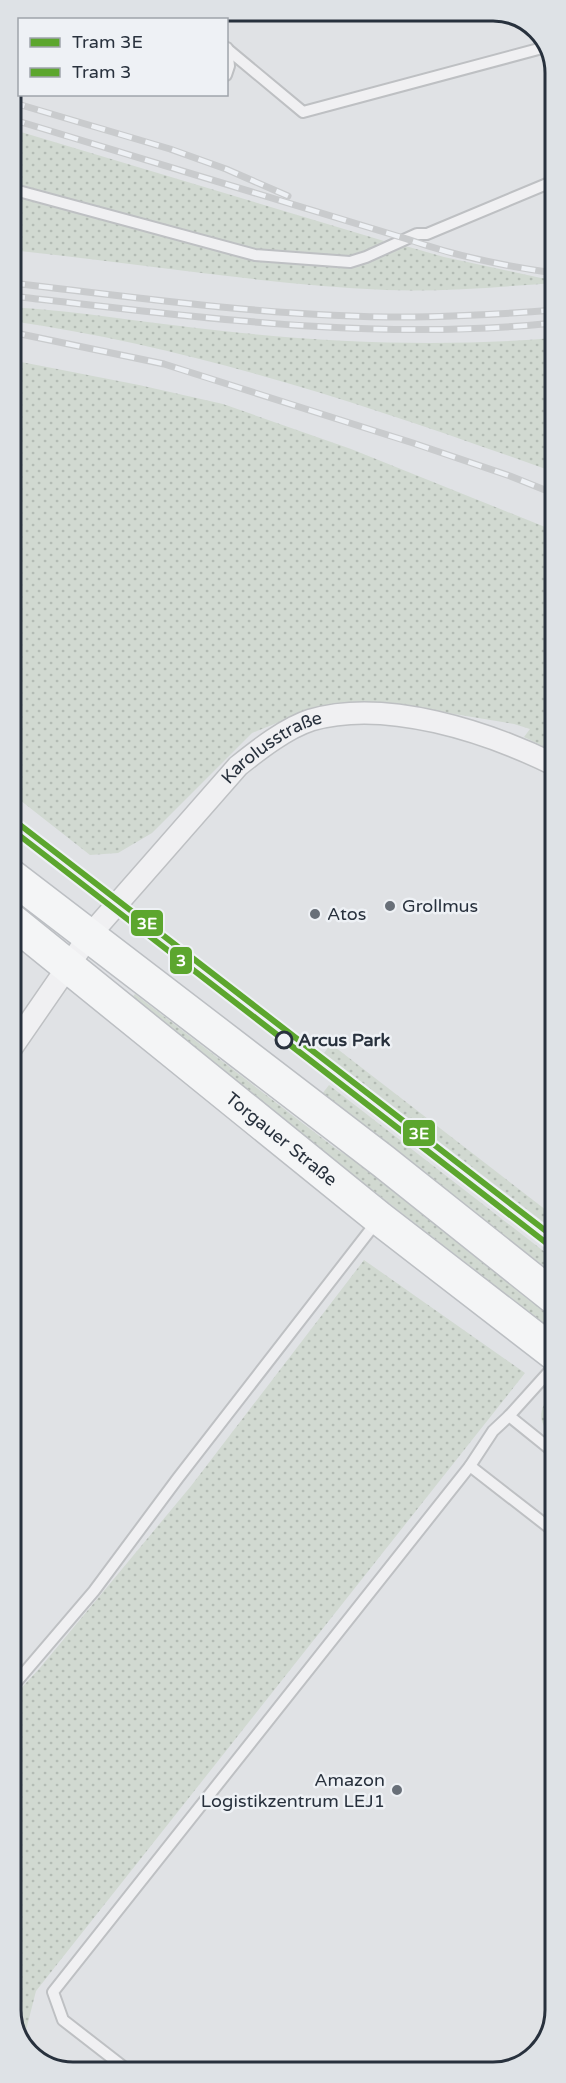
<svg xmlns="http://www.w3.org/2000/svg" width="566" height="2083" font-family="'Varela Round',sans-serif">
<style>
.grass{fill:url(#grass-dots)}
.lines{fill:none;stroke-linecap:round;stroke-linejoin:round}
.lane-casing{stroke:#bec0c3;stroke-width:14}
.street-casing{stroke:#bec0c3;stroke-width:24}
.primary-casing{stroke:#bcbfc3;stroke-width:36}
.lane{stroke:#f0f0f2;stroke-width:10}
.street{stroke:#f0f0f2;stroke-width:21}
.primary{stroke:#f4f5f6;stroke-width:33}
.rail-casing{stroke:#c9cbcd;stroke-width:7}
.rail{stroke:#eef1f5;stroke-width:4.5;stroke-dasharray:14;stroke-linecap:butt}
.tram-1-casing{stroke:#eef1f5;stroke-width:10}
.tram-2-casing{stroke:#eef1f5;stroke-width:10}
.tram-1{stroke:#5ca62e;stroke-width:6}
.tram-2{stroke:#5ca62e;stroke-width:6}
.poi-dot{fill:#686f78;stroke:#eef1f5;stroke-width:2}
.stop-dot{fill:#eef1f5;stroke:#28313d;stroke-width:3}
.labels{text-anchor:middle;dominant-baseline:central;stroke-width:5;stroke-linejoin:round;paint-order:stroke}
.street-label{font-size:18px;fill:#28313d;stroke:#eef1f5}
.poi-label{font-size:18px;fill:#28313d;stroke:#eef1f5;text-anchor:start}
.stop-label{font-size:18px;font-weight:bold;fill:#28313d;stroke:#eef1f5;text-anchor:start}
.rim{fill:none;stroke:#28313d;stroke-width:3}
.line-badge{stroke:#eef1f5;stroke-width:2}
.badge-label{font-size:16px;text-anchor:middle;font-weight:bold;fill:#fff}
</style>
<defs>
<pattern id="grass-dots" width="8" height="8" patternUnits="userSpaceOnUse" patternTransform="scale(1.5)"><rect width="8" height="8" fill="#d1d9d1"/><path d="M2 2h.1M6 6h.1" fill="none" stroke="#b3bbb4" stroke-width="1.8" stroke-linecap="round"/></pattern>
</defs>
<rect width="100%" height="100%" fill="#e0e2e5"/>
<g class="grass">
<path d="M 11,129 L 384,241 L 368,252 L 348,257 L 254,250 L 11,182 Z"/>
<path d="M 11,194 L 253,260 L 349,266 L 366,263 L 402,245 L 444,257 L 541,278 L 554,279 L 554,283 C 498,287 442,292 386,290 C 260,284 136,263 11,250 Z"/>
<path d="M 11,307 C 82,311 152,324 223,331 C 332,343 445,347 554,338 L 554,472 C 376,408 199,348 11,321 Z"/>
<path d="M 11,360 L 139,385 L 223,404 L 351,449 L 555,531 L 555,752 L 524,737 L 530,729 L 514,724 L 424,709 L 369,705 L 306,711 L 252,733 L 152,833 L 118,853 L 90,855 L 11,793 Z"/>
<path d="M 135,994 L 335,1148 L 357,1162 L 555,1308 L 555,1332 L 133,1004 L 130,1000 Z"/>
<path d="M 331,1044 L 555,1217 L 555,1231 L 324,1053 Z"/>
<path d="M 329,1085 L 555,1260 L 555,1275 L 322,1094 Z"/>
<path d="M 364,1260 L 525,1373 L 36,1991 L 23,2042 L 12,2022 L 12,1698 L 39,1669 L 191,1486 Z"/>
<path d="M 554,1388 L 555,1389 L 555,1437 C 533,1422 541,1406 554,1388 Z"/>
</g>
<g class="lines">
<defs>
<g id="lane">
<path d="M 115,11 L 117,20"/>
<path d="M 217,11 L 219,20"/>
<path d="M 226,48 L 303,112 L 546,47"/>
<path d="M 226,75 L 229,66 L 227,48"/>
<path d="M 11,189 L 255,255 L 350,262 L 366,257 L 417,234 L 427,234 L 554,181"/>
<path d="M 555,1365 L 509,1416 L 555,1453"/>
<path d="M 509,1416 L 493,1431 L 470,1466 L 555,1532"/>
<path d="M 12,1687 L 94,1591 L 178,1478 L 378,1220"/>
<path d="M 130,2072 L 63,2020 L 53,1992 L 470,1466"/>
</g>
<g id="street">
<path id="s1" d="M 11,1049 L 89,936 L 238,766 C 258,750 286,728 311,720 C 386,698 488,732 555,765"/>
</g>
<g id="primary">
<path d="M 11,876 L 383,1161 L 555,1298"/>
<path id="s2" d="M 11,920 L 379,1218 L 555,1354"/>
</g>
</defs>
<use href="#lane" class="lane-casing"/>
<use href="#street" class="street-casing"/>
<use href="#primary" class="primary-casing"/>
<use href="#lane" class="lane"/>
<use href="#street" class="street"/>
<use href="#primary" class="primary"/>
<defs>
<g id="rail">
<path d="M 11,102 L 170,149 L 226,169 L 288,196"/>
<path d="M 11,119 L 407,239 C 455,256 504,266 554,273"/>
<path d="M 11,283 C 144,298 279,318 414,317 C 461,316 508,314 554,310"/>
<path d="M 11,296 C 191,316 373,342 554,323"/>
<path d="M 11,332 L 164,364 L 413,443 L 510,476 L 555,494"/>
</g>
</defs>
<use href="#rail" class="rail-casing"/>
<use href="#rail" class="rail"/>
<defs>
<path id="tram-1" d="M 11,818 L 555,1238"/>
<path id="tram-2" d="M 11,829 L 549,1245"/>
</defs>
<use href="#tram-1" class="tram-1-casing"/>
<use href="#tram-2" class="tram-2-casing"/>
<use href="#tram-1" class="tram-1"/>
<use href="#tram-2" class="tram-2"/>
</g>
<g class="poi-dot">
<circle cx="390" cy="906" r="6"/>
<circle cx="315" cy="914" r="6"/>
<circle cx="397" cy="1790" r="6"/>
</g>
<circle class="stop-dot" cx="284" cy="1040" r="8"/>
<g class="labels">
<g class="street-label">
<text stroke="none"><textPath href="#s1" startOffset="402">Karolusstraße</textPath></text>
<text stroke="none"><textPath href="#s2" startOffset="348">Torgauer Straße</textPath></text>
</g>
<g class="poi-label">
<text x="402" y="906">Grollmus</text>
<text x="327" y="914">Atos</text>
<text x="385" y="1780" text-anchor="end">Amazon<tspan x="385" dy="21">Logistikzentrum LEJ1</tspan></text>
</g>
<g class="stop-label">
<text x="298" y="1040">Arcus Park</text>
</g>
</g>
<path d="M0 0H566V2083H0ZM73 21H493A52 52 0 0 1 545 73V2010A52 52 0 0 1 493 2062H73A52 52 0 0 1 21 2010V73A52 52 0 0 1 73 21Z" fill="#dee2e6" fill-rule="evenodd"/>
<path class="rim" d="M73 21H493A52 52 0 0 1 545 73V2010A52 52 0 0 1 493 2062H73A52 52 0 0 1 21 2010V73A52 52 0 0 1 73 21Z"/>
<g class="line-badge">
<rect x="130" y="909" width="34" height="28" rx="6" fill="#5ca62e"/>
<rect x="169" y="946" width="24" height="29" rx="6" fill="#5ca62e"/>
<rect x="402" y="1119" width="34" height="28" rx="6" fill="#5ca62e"/>
</g>
<g class="badge-label">
<text x="147" y="929">3E</text>
<text x="181" y="966">3</text>
<text x="419" y="1139">3E</text>
</g>
<rect x="18" y="18" width="210" height="78" fill="#eef1f5" stroke="#9fa4ab" stroke-width="1.5"/>
<rect x="30" y="38" width="30" height="9" fill="#5ca62e" stroke="#9fa4ab" stroke-width="1.5"/>
<text x="72" y="48" font-size="18" fill="#28313d">Tram 3E</text>
<rect x="30" y="68" width="30" height="9" fill="#5ca62e" stroke="#9fa4ab" stroke-width="1.5"/>
<text x="72" y="78" font-size="18" fill="#28313d">Tram 3</text>
</svg>
